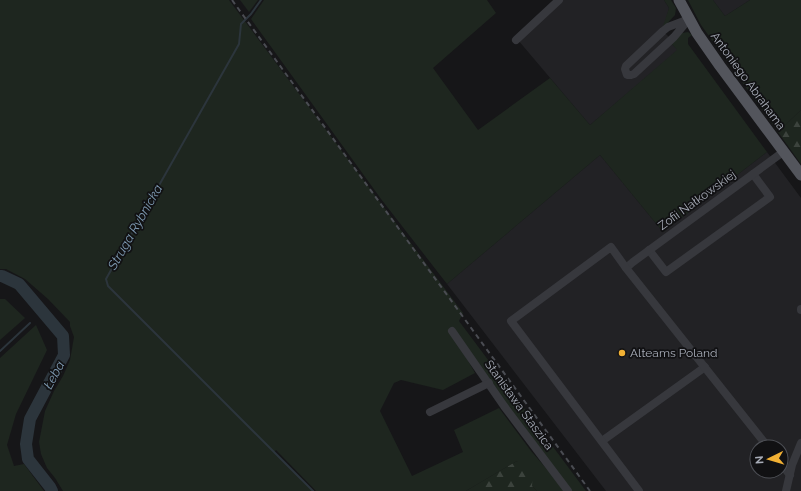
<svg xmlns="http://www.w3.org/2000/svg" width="801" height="491" font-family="Raleway,sans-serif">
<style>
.built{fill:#222225;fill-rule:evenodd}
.grass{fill:#1e261f}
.forest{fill:url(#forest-firs)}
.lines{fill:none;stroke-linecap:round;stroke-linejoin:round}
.stream{stroke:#2c353c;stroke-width:2}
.river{stroke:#2c353c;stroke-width:12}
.minor{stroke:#37383d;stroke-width:8}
.major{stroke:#53555c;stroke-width:11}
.rail{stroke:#4a4c52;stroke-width:2;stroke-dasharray:5 4;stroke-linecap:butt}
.poi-dot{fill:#f2b134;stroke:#111113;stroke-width:1.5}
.labels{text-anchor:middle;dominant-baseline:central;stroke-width:3.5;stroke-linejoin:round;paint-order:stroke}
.street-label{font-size:12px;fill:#a8adb8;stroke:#111113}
.poi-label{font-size:12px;fill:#a8adb8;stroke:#111113;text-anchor:start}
.water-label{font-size:13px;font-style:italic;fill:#7f9bb3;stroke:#111113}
</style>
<defs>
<pattern id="forest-firs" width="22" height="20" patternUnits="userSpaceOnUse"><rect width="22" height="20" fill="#1e261f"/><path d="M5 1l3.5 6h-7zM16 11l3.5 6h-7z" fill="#3c433d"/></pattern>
</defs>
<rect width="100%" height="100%" fill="#161618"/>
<g class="built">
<path d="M 562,0 L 664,0 L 669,8 L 663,31 L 670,38 L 671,43 L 678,50 L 590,125 L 518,40 Z"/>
<path d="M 713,0 L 750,0 L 725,16 Z"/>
<path d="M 767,152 L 801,198 L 801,491 L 606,491 L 447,284 L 600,155 L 663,232 ZM 757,447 L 781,447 L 781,471 L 757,471 Z"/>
</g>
<g class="grass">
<path d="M 0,0 L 229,0 L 463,313 L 459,321 L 586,491 L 568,491 L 454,336 L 475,373 L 443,390 L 401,380 L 394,383 L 380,411 L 412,476 L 463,452 L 454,430 L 499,408 L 531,451 L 566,491 L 537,491 L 532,486 L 517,461 L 466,491 L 316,491 L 276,450 L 274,452 L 313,491 L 63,491 L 55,478 L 47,468 L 41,454 L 39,442 L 45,411 L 54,391 L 63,376 L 70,360 L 74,337 L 70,326 L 70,322 L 48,299 L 25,279 L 6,269 L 0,269 Z"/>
<path d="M 240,0 L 258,0 L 249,12 Z"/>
<path d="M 264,0 L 487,0 L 496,13 L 433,68 L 478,130 L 550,78 L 590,125 L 677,50 L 671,43 L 682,33 L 688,32 L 692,35 L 688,38 L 688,44 L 767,152 L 663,232 L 600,155 L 447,284 L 381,199 L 251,19 Z"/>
<path d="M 664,0 L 671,0 L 676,8 L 675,15 L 662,29 L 669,8 Z"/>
<path d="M 688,0 L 713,0 L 725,16 L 750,0 L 801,0 L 801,110 L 778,132 L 701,25 Z"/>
<path d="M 0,299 L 5,299 L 25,318 L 0,340 Z"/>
<path d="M 36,325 L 47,350 L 16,414 L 7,445 L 14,466 L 24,464 L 44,491 L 0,491 L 0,358 Z"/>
</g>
<g class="forest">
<path d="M 801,110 L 801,164 L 778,132 Z"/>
<path d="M 517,461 L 533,471 L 532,486 L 537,491 L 466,491 Z"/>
</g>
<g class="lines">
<g class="stream">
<path d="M 261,0 L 251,14 L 241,24 L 239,44 L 106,279 L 108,286 L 313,491"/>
<path d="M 0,351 L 30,323"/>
</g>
<path class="river" d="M 0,276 L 2,276 L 19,284 L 63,336 L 64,355 L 30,419 L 26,444 L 28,459 L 50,487 L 52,491"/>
<g class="minor">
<path d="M 689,19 L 674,37 L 634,74 L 631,75 L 627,75 L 625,69 L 626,66 L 663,31 L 668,27 Z"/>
<path d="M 516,40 L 559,0"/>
<path d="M 649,250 L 666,272 L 770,197 L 753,174"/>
<path d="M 626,268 L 633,262 L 783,152"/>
<path d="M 801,310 L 801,309"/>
<path d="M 452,331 L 504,406 L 568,491"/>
<path d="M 430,412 L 489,383"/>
<path d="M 602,441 L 705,367"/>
<path d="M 781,464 L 790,475"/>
<path d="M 639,491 L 511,321 L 611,247 L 626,268 L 768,447"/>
<path d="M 786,491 L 792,465 L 801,443"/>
</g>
<path class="major" d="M 679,0 L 697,33 L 720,66 L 801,175"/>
<path class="rail" d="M 232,0 L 590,491"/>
</g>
<circle class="poi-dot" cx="622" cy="353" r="4"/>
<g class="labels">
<g class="street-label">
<text transform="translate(748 81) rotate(54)">Antoniego Abrahama</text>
<text transform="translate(697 200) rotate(-36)">Zofii Nałkowskiej</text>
<text transform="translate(519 405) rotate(54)">Stanisława Staszica</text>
</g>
<g class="poi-label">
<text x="630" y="353">Alteams Poland</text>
</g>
<g class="water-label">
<text transform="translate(135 227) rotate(-60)">Struga Rybnicka</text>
<text transform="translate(54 375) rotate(-62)">Łeba</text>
</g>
</g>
<g transform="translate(769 459) rotate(265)"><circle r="19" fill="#111113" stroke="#4d4f55"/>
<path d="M0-3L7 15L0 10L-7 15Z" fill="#f2b134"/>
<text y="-6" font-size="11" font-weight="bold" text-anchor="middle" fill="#a8adb8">N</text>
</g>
</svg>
